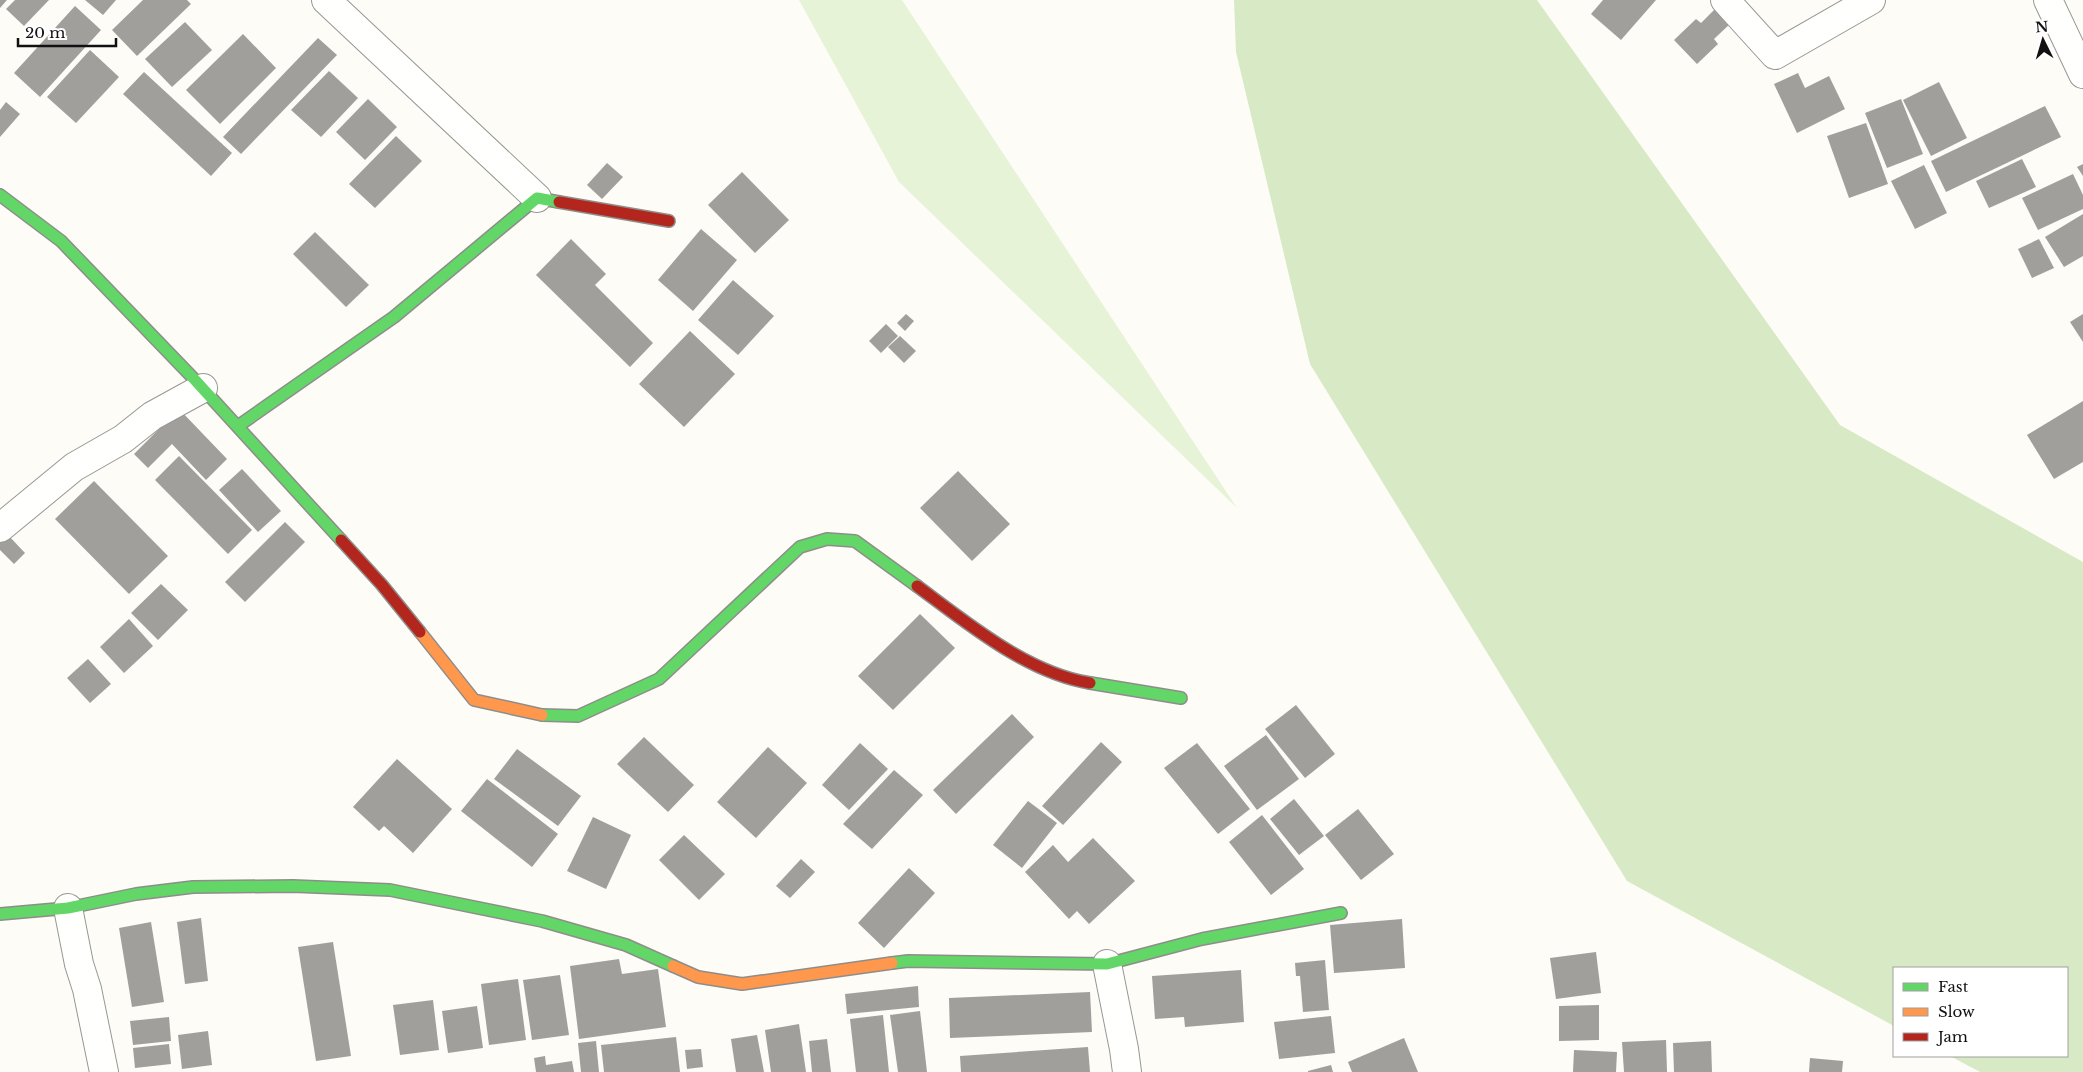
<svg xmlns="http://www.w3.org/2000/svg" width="2083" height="1072" font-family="'Libre Baskerville',serif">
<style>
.green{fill:#e7f3d7}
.forest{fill:#d8eac5}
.building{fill:#a19f9c}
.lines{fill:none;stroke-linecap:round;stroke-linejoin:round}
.street-casing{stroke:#979795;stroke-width:30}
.fast-casing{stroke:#8e8d8b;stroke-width:14}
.slow-casing{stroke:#8e8d8b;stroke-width:14}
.jam-casing{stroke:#8e8d8b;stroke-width:14}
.street{stroke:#fffffe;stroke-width:28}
.fast{stroke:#63d668;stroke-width:11}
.slow{stroke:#ff974d;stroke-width:11}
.jam{stroke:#b3261e;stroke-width:11}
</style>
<rect width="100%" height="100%" fill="#fdfcf7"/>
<path class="green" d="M 799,0 L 902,0 L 1237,508 L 899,182 Z"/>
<path class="forest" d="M 1234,0 L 1537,0 L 1840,425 L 2083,562 L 2083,1072 L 1980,1072 L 1950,1056 L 2067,1056 L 2067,968 L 1894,968 L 1894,1026 L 1627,881 L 1310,364 L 1236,52 Z"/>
<g class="building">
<path d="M 0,0 L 7,0 L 0,8 Z"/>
<path d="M 15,0 L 49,0 L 24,26 L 6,9 Z"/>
<path d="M 85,0 L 116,0 L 103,15 Z"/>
<path d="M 143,0 L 187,0 L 191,4 L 137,56 L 112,30 Z"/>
<path d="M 1603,0 L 1656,0 L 1621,40 L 1591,14 Z"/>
<path d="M 75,6 L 101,30 L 40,97 L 14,73 Z"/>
<path d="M 1716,8 L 1731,23 L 1714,39 L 1718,44 L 1697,64 L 1674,40 L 1696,19 L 1701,23 Z"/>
<path d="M 185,22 L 212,50 L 172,87 L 145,59 Z"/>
<path d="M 243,34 L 276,68 L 220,124 L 186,90 Z"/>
<path d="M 318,38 L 337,55 L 241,154 L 223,137 Z"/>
<path d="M 90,50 L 119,77 L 76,123 L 47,97 Z"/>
<path d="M 329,71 L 358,98 L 321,137 L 291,110 Z"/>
<path d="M 144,72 L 232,153 L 211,176 L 123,94 Z"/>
<path d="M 1798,73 L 1805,88 L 1829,76 L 1845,109 L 1797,133 L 1774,84 Z"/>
<path d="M 1939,82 L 1967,138 L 1931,156 L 1903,100 Z"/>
<path d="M 368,99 L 397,127 L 365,160 L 336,132 Z"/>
<path d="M 1901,99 L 1923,154 L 1887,168 L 1865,113 Z"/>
<path d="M 6,102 L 20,114 L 0,137 L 0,110 Z"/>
<path d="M 2045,106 L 2061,137 L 1946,192 L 1931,161 Z"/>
<path d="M 1866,123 L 1888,184 L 1849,198 L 1827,136 Z"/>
<path d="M 396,136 L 422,161 L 375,208 L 349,184 Z"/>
<path d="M 2022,159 L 2036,187 L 1989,208 L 1976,181 Z"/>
<path d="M 607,163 L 623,177 L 602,199 L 587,185 Z"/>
<path d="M 2083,164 L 2083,176 L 2077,167 Z"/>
<path d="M 1924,165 L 1947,213 L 1915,229 L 1891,181 Z"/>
<path d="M 742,172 L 789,220 L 755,253 L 708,205 Z"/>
<path d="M 2073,174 L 2083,195 L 2083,209 L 2038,230 L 2022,198 Z"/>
<path d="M 2083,214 L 2083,256 L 2064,267 L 2045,237 Z"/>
<path d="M 701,229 L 737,260 L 693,311 L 658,280 Z"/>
<path d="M 315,232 L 369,285 L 346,307 L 293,254 Z"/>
<path d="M 571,239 L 606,274 L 595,285 L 653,343 L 630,367 L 536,275 Z"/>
<path d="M 2039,239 L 2054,268 L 2032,278 L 2018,249 Z"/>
<path d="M 733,280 L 774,316 L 738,355 L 698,320 Z"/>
<path d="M 906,314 L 914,321 L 905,331 L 897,323 Z"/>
<path d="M 2083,314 L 2083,342 L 2070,322 Z"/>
<path d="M 886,324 L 898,336 L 881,353 L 869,341 Z"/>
<path d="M 690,331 L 735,374 L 684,427 L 639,384 Z"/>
<path d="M 900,336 L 916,351 L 904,363 L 888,347 Z"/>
<path d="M 2083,401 L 2083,462 L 2054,479 L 2027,435 Z"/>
<path d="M 179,409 L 227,459 L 206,480 L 172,444 L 148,468 L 134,454 Z"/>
<path d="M 179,456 L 252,530 L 228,554 L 155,480 Z"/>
<path d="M 242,469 L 281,511 L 258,532 L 219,490 Z"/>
<path d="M 958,471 L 1010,524 L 972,561 L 920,508 Z"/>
<path d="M 94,481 L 168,556 L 129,594 L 55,519 Z"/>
<path d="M 285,522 L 305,542 L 245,602 L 225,582 Z"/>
<path d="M 8,535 L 25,553 L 14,564 L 0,550 L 0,543 Z"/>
<path d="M 161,584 L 188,610 L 158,640 L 131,613 Z"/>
<path d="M 920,614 L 955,648 L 893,710 L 858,676 Z"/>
<path d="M 129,619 L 153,646 L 124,673 L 100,647 Z"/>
<path d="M 88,659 L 111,684 L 90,703 L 67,678 Z"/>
<path d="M 1296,705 L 1335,754 L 1305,778 L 1265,729 Z"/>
<path d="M 1012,714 L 1034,737 L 956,814 L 933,790 Z"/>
<path d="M 1266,735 L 1299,779 L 1257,810 L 1224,766 Z"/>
<path d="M 644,737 L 694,785 L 668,812 L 617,764 Z"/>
<path d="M 1101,742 L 1122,762 L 1063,825 L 1042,806 Z"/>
<path d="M 860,743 L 888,769 L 849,810 L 822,785 Z"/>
<path d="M 1197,743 L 1250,809 L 1218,834 L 1164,768 Z"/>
<path d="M 768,747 L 807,783 L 756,838 L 717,802 Z"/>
<path d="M 517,749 L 581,796 L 558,826 L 494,779 Z"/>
<path d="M 397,759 L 452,809 L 413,853 L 384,826 L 379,831 L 353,807 Z"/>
<path d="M 894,770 L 923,795 L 872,849 L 843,824 Z"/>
<path d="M 487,779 L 558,834 L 532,867 L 461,811 Z"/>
<path d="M 1294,799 L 1324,836 L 1299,855 L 1270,819 Z"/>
<path d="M 1028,801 L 1057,823 L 1022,868 L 993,845 Z"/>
<path d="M 1358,809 L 1394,854 L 1361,880 L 1325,835 Z"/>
<path d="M 1262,815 L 1304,869 L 1271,895 L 1229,842 Z"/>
<path d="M 593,817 L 631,835 L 606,889 L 567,871 Z"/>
<path d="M 684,835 L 725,874 L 699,900 L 659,860 Z"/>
<path d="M 1093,838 L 1135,881 L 1089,924 L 1077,911 L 1069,919 L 1025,872 L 1053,845 L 1068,862 Z"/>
<path d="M 801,859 L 815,872 L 790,898 L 776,886 Z"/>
<path d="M 909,868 L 935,893 L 884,948 L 858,923 Z"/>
<path d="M 201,918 L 208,981 L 185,984 L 177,922 Z"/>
<path d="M 1402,919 L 1405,968 L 1334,973 L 1330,925 Z"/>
<path d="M 151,922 L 164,1002 L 132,1007 L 119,928 Z"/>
<path d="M 333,942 L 351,1056 L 316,1061 L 298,947 Z"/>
<path d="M 1596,952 L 1601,993 L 1556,999 L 1550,958 Z"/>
<path d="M 619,959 L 622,974 L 658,969 L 666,1027 L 579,1039 L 570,966 Z"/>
<path d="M 1325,960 L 1329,1010 L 1303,1012 L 1300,976 L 1296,976 L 1295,963 Z"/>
<path d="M 1241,970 L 1244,1022 L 1185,1027 L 1184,1017 L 1155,1019 L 1152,976 Z"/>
<path d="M 560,975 L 569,1035 L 532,1040 L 523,980 Z"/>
<path d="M 518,979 L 526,1040 L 489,1045 L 481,984 Z"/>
<path d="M 918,986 L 919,1007 L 847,1014 L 845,994 Z"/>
<path d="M 1090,992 L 1092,1032 L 950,1038 L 949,998 Z"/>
<path d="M 433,1000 L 439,1050 L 400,1055 L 393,1005 Z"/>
<path d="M 1599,1005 L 1599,1040 L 1559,1041 L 1559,1006 Z"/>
<path d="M 477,1006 L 483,1048 L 448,1053 L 442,1011 Z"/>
<path d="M 920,1011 L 927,1072 L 898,1072 L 890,1015 Z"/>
<path d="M 883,1015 L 889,1072 L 856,1072 L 850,1019 Z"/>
<path d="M 1331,1016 L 1335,1053 L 1279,1059 L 1274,1022 Z"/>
<path d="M 169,1017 L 171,1041 L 133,1045 L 130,1021 Z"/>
<path d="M 799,1024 L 806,1072 L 771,1072 L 765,1030 Z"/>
<path d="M 208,1031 L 212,1065 L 182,1069 L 178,1035 Z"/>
<path d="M 757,1035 L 764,1072 L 736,1072 L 731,1039 Z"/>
<path d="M 676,1037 L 680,1072 L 604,1072 L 601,1045 Z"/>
<path d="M 1404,1038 L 1418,1072 L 1352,1072 L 1348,1062 Z"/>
<path d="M 827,1039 L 831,1072 L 812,1072 L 809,1041 Z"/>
<path d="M 1666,1040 L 1667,1072 L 1624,1072 L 1622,1042 Z"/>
<path d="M 596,1041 L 599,1072 L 581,1072 L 578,1043 Z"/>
<path d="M 1711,1041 L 1712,1072 L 1674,1072 L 1673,1043 Z"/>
<path d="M 169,1044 L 171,1064 L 135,1068 L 133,1048 Z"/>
<path d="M 1088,1047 L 1090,1072 L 961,1072 L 960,1056 Z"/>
<path d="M 701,1049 L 703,1067 L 687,1069 L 685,1050 Z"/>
<path d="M 1574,1050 L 1617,1052 L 1616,1072 L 1573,1072 Z"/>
<path d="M 545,1056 L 546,1065 L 572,1061 L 574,1072 L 536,1072 L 534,1058 Z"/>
<path d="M 1810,1058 L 1843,1061 L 1842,1072 L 1809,1072 Z"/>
<path d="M 1331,1065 L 1333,1072 L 1308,1072 L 1308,1071 Z"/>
</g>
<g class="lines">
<defs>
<g id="street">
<path d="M 326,0 L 537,198"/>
<path d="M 1725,0 L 1775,55 L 1871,0"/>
<path d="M 2048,0 L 2083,74"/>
<path d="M 0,528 L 74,467 L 123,439 L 152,416 L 203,388"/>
<path d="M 68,908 L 79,964 L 87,989 L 104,1072"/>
<path d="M 1107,964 L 1124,1049 L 1127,1072"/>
</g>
<g id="fast">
<path d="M 0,195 L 61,241 L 195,380 L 341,540"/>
<path d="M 238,426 L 394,317 L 537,198 L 559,202"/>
<path d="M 1090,683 L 1181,698"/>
<path d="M 542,715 L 578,716 L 659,679 L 800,547 L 827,539 L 855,541 L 917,586"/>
<path d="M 0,914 L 68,908 L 136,894 L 193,887 L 293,886 L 390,890 L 542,921 L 626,945 L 673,966"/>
<path d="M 892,963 L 908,961 L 1107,964 L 1202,939 L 1341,913"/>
</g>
<g id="slow">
<path d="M 420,632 L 474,700 L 542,715"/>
<path d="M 673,966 L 698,977 L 742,984 L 892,963"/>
</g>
<g id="jam">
<path d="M 559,202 L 669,221"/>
<path d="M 341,540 L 382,585 L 420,632"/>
<path d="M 917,586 C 967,623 1027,673 1090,683"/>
</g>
</defs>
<use href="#street" class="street-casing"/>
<use href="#fast" class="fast-casing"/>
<use href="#slow" class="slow-casing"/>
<use href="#jam" class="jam-casing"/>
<use href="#street" class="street"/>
<use href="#fast" class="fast"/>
<use href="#slow" class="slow"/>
<use href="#jam" class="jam"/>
</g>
<rect x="1893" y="967" width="175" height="90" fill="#ffffff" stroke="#a0a0a0"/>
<rect x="1903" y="983" width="25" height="8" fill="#63d668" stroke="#a0a0a0"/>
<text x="1938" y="992" font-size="15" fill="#111111">Fast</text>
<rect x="1903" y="1008" width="25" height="8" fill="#ff974d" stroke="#a0a0a0"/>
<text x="1938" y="1017" font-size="15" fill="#111111">Slow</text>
<rect x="1903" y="1033" width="25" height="8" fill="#b3261e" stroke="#a0a0a0"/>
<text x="1938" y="1042" font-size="15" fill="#111111">Jam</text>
<g transform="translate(2043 40) rotate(355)" stroke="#ffffff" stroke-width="4" paint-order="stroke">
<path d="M0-4L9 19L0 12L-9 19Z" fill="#111111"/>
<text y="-8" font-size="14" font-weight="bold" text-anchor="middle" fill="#111111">N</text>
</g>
<path d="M18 38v8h98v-8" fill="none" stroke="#111111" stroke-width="2.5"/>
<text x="25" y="38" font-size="15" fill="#111111" stroke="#ffffff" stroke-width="4" paint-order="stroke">20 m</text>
</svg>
